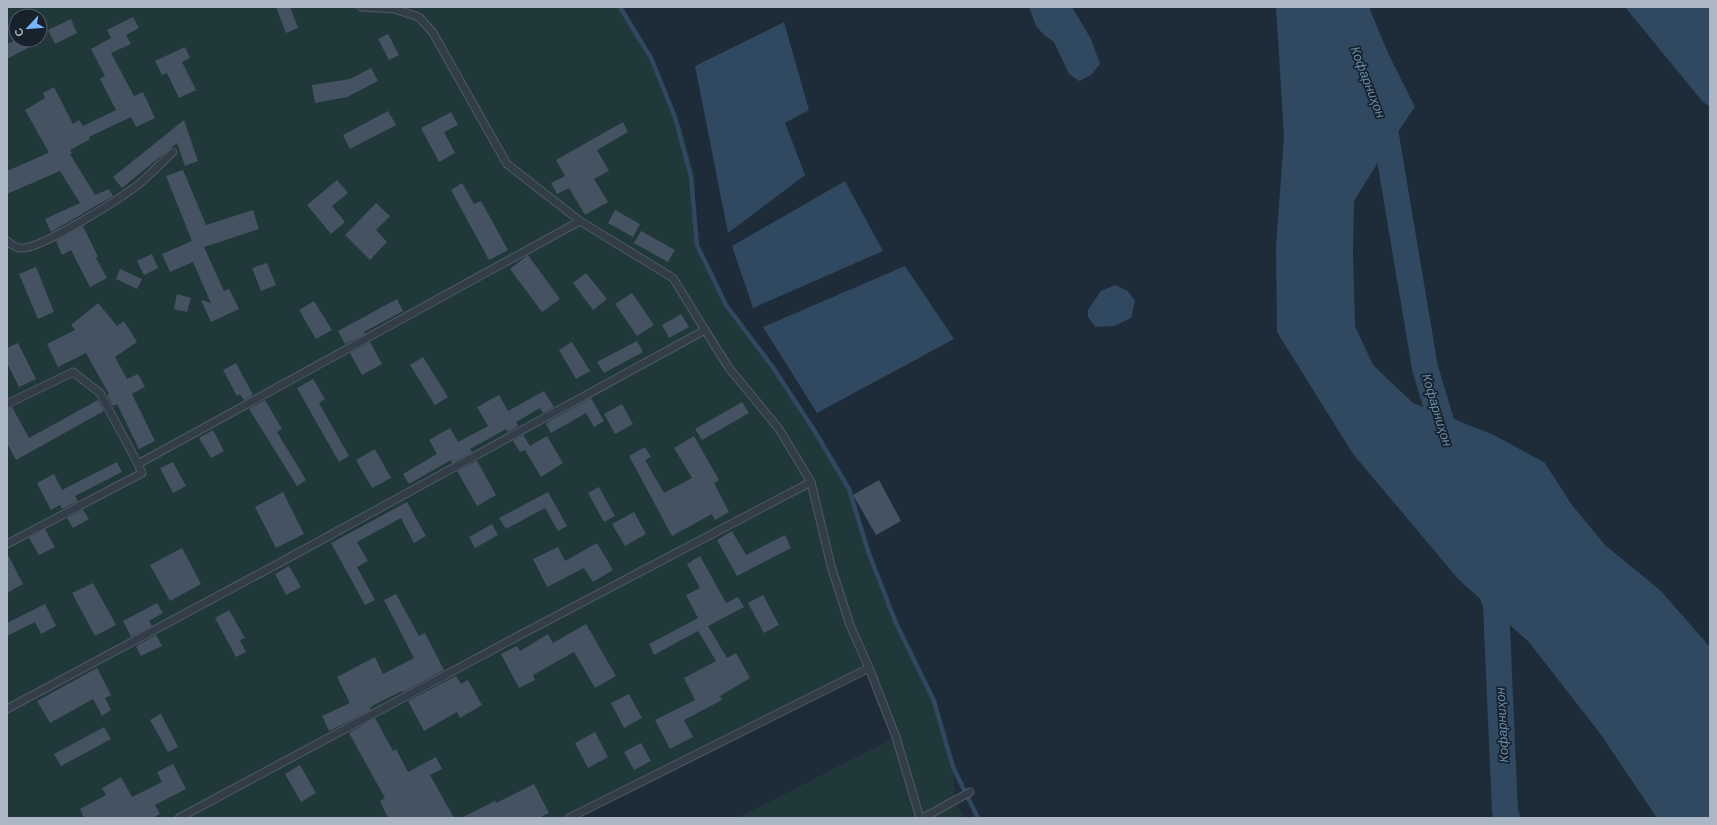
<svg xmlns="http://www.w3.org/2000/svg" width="1717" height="825" font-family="Helvetica,sans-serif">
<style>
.green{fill:#203839;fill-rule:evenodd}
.water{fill:#304860}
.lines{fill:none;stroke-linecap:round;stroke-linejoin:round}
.stream{stroke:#304860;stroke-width:4.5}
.river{stroke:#304860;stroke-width:26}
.building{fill:#445262}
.service-casing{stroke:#4f5a66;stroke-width:9}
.service{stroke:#323d48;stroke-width:7}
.labels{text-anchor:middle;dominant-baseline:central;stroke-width:3.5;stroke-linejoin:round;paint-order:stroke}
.water-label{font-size:13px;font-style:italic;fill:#6a8bab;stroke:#17222c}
</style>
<rect width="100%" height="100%" fill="#1e2b38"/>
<path class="green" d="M 7,7 L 620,7 L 651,58 L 676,121 L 681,126 L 695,176 L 694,211 L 697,245 L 726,305 L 772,366 L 814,430 L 849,489 L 869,554 L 896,623 L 934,701 L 953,767 L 955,800 L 964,818 L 737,818 L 896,737 L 869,668 L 569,818 L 7,818 ZM 16,16 L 40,16 L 40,40 L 16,40 Z"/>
<g class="water">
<path d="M 1029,7 L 1072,7 L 1091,39 L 1100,64 L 1091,75 L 1079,81 L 1069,74 L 1054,42 L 1044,35 L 1036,26 Z"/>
<path d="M 1276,7 L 1369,7 L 1388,53 L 1415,107 L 1388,146 L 1354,201 L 1353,252 L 1355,326 L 1373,365 L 1413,403 L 1494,435 L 1545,463 L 1572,505 L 1605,545 L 1660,590 L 1710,647 L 1710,818 L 1657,818 L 1599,732 L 1528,641 L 1459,580 L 1353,454 L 1277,332 L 1276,246 L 1284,137 Z"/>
<path d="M 1625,7 L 1710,7 L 1710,107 L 1702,101 Z"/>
<path d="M 784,22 L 809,110 L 785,123 L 805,175 L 728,233 L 695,66 Z"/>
<path d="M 845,181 L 883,251 L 753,308 L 732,246 Z"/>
<path d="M 905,266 L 954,339 L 817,413 L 763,327 Z"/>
<path d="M 1115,285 L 1128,291 L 1135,301 L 1131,318 L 1114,326 L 1095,327 L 1088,317 L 1088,310 L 1101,291 Z"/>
</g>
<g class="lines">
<path class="stream" d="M 620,7 L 651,58 L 675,117 L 691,177 L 697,245 L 726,305 L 772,366 L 814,430 L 849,489 L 869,554 L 896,623 L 934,701 L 953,767 L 978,818"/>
<g class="river">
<path d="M 1382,112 L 1425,368 L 1449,448"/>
<path d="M 1488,579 L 1496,606 L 1505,811 L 1507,818"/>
</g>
</g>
<g class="building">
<path d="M 276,7 L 290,7 L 298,28 L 286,33 Z"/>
<path d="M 133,17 L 139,28 L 126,35 L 131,44 L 111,53 L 134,96 L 143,92 L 155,118 L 136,127 L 131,117 L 89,137 L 90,139 L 70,150 L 72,153 L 70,154 L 95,195 L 109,189 L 113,196 L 51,232 L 45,219 L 80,203 L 60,171 L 7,194 L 7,171 L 48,153 L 48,151 L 25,110 L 45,98 L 43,93 L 54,87 L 73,124 L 79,120 L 83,126 L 116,110 L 100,79 L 105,76 L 91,49 L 111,38 L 107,30 Z"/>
<path d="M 71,19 L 77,33 L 55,44 L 48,30 Z"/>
<path d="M 388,34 L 399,55 L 389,60 L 378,39 Z"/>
<path d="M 16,40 L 43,40 L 7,59 L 7,44 Z"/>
<path d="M 185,47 L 190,58 L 182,62 L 196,90 L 179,98 L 167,73 L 162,75 L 155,61 Z"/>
<path d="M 371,68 L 378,81 L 347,97 L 315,103 L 312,85 L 350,79 Z"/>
<path d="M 388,111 L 396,125 L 350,149 L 343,135 Z"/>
<path d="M 451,112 L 458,125 L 444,132 L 455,153 L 439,162 L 421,128 Z"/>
<path d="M 184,120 L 198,161 L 185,166 L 177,143 L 122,188 L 113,177 Z"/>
<path d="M 623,122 L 628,132 L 597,150 L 609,171 L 594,179 L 608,202 L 585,215 L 569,188 L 557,194 L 551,183 L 565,176 L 556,160 Z"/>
<path d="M 183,170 L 206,225 L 253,210 L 259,229 L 204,247 L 224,291 L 229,289 L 239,309 L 211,322 L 201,300 L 211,303 L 193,262 L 170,272 L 162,254 L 192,241 L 166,176 Z"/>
<path d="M 337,180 L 348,193 L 332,206 L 345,222 L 331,234 L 307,205 Z"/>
<path d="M 462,183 L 474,204 L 481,201 L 508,250 L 489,260 L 451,190 Z"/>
<path d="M 376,203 L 390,216 L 376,230 L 387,242 L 370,260 L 345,235 Z"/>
<path d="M 615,210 L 640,224 L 633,237 L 608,223 Z"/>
<path d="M 83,226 L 98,257 L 96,258 L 107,278 L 90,287 L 71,250 L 62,255 L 56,241 Z"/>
<path d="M 641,231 L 675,250 L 668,262 L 634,243 Z"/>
<path d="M 152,254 L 158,268 L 144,275 L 137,261 Z"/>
<path d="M 528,255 L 560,299 L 542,312 L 510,269 Z"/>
<path d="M 267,263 L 276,285 L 261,291 L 252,268 Z"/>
<path d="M 36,267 L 54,312 L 38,319 L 19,274 Z"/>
<path d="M 120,269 L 142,279 L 137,289 L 116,279 Z"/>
<path d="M 586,273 L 607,299 L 593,310 L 573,283 Z"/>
<path d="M 632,293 L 654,325 L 637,336 L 615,304 Z"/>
<path d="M 177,294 L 191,298 L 187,312 L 174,309 Z"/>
<path d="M 397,299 L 403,311 L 364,332 L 365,334 L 345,344 L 338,331 Z"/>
<path d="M 314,301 L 332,330 L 316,339 L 299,310 Z"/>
<path d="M 98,303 L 117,326 L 124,321 L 137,342 L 115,357 L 127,379 L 138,374 L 145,387 L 132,394 L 155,441 L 139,449 L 117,404 L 113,406 L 107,395 L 109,394 L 86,353 L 58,367 L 47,344 L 75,330 L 71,325 Z"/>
<path d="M 681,314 L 689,327 L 669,338 L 662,325 Z"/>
<path d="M 637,341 L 643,352 L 604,373 L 597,362 Z"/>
<path d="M 370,342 L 382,364 L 362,375 L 350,353 Z"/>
<path d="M 572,342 L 590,371 L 576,379 L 559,350 Z"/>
<path d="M 18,343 L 36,379 L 19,387 L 7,363 L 7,348 Z"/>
<path d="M 423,357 L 448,397 L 435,405 L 410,365 Z"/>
<path d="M 236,363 L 253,395 L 244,400 L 240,394 L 237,396 L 223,370 Z"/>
<path d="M 313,379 L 325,399 L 319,403 L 349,456 L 339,462 L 297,388 Z"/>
<path d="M 544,391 L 554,407 L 543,413 L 540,408 L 516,422 L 518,426 L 508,432 L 506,429 L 470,449 L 472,452 L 452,463 L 451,460 L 409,484 L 403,474 L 437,454 L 429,440 L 450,428 L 458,442 L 488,426 L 477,407 L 499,395 L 508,411 Z"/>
<path d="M 591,398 L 604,421 L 594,427 L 586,413 L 551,433 L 546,424 L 548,422 Z"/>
<path d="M 98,400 L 104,411 L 16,460 L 7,443 L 7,409 L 12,407 L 29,438 Z"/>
<path d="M 265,400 L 282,429 L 277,432 L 306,480 L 297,486 L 249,409 Z"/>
<path d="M 742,402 L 749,413 L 702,440 L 695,429 Z"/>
<path d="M 622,404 L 633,424 L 615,434 L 604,414 Z"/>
<path d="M 213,430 L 224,451 L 211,458 L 199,438 Z"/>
<path d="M 523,435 L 530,446 L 547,436 L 563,463 L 541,477 L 525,450 L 527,449 L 520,452 L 513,441 Z"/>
<path d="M 694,436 L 719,480 L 714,483 L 729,512 L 715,520 L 712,514 L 672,536 L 629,456 L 645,447 L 651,457 L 645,460 L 664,493 L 692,478 L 674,448 Z"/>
<path d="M 375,449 L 391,478 L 372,488 L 356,460 Z"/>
<path d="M 477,461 L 496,495 L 477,506 L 457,471 Z"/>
<path d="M 117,462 L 122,472 L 75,496 L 78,501 L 62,509 L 60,505 L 51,510 L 37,483 L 54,474 L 62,490 Z"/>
<path d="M 173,462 L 186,486 L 173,493 L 160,468 Z"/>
<path d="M 879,480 L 901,521 L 876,535 L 853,495 Z"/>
<path d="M 599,487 L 615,516 L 604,522 L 588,493 Z"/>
<path d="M 283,492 L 304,534 L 276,548 L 255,507 Z"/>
<path d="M 548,492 L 567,526 L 558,531 L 545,508 L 506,529 L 499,518 Z"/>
<path d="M 407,502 L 426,536 L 414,543 L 401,518 L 357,542 L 368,561 L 357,567 L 375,600 L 365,605 L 331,543 Z"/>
<path d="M 83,510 L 89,519 L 73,528 L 67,518 Z"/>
<path d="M 634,512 L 646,534 L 625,546 L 612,524 Z"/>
<path d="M 492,524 L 498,535 L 475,548 L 469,537 Z"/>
<path d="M 45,529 L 55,547 L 39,555 L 29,538 Z"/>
<path d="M 732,531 L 746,555 L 785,535 L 791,548 L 737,576 L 717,540 Z"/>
<path d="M 597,543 L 613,570 L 593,582 L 584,568 L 547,587 L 533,559 L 558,547 L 565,561 Z"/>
<path d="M 182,548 L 201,584 L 170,601 L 150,565 Z"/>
<path d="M 7,553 L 23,584 L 7,593 Z"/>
<path d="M 700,556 L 726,603 L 738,597 L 744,607 L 708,626 L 727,658 L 736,653 L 750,678 L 720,696 L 722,700 L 684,720 L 693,737 L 670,749 L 655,720 L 695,700 L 684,678 L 716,661 L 698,631 L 654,655 L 649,644 L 698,618 L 686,595 L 700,588 L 687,564 Z"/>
<path d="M 289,566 L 301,587 L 286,595 L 275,574 Z"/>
<path d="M 93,583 L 116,625 L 95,636 L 72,593 Z"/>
<path d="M 396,594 L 419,636 L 425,633 L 444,670 L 403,692 L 402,691 L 374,705 L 370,708 L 371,710 L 329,731 L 322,716 L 350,703 L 337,677 L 375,657 L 383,674 L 414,658 L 384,600 Z"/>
<path d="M 763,595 L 779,625 L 764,633 L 748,603 Z"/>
<path d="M 157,603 L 163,613 L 149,621 L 152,626 L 131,637 L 123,621 Z"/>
<path d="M 45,604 L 56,626 L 41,634 L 35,622 L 7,636 L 7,623 Z"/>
<path d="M 229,610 L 245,638 L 240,640 L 246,652 L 236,657 L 215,618 Z"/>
<path d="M 586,624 L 616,676 L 595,688 L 574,652 L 533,675 L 535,680 L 519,688 L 501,654 L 517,646 L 520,651 L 548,634 L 553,643 Z"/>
<path d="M 156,635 L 162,646 L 141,656 L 136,646 Z"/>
<path d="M 97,668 L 111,695 L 105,698 L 111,710 L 102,716 L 93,699 L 50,723 L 37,701 Z"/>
<path d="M 456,676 L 461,684 L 468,680 L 482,705 L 460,718 L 457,712 L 424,731 L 408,701 Z"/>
<path d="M 629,694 L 642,718 L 624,728 L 611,703 Z"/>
<path d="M 161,714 L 178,747 L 168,752 L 150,720 Z"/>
<path d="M 375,718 L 393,751 L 396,749 L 408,772 L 436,757 L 442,769 L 430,775 L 454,818 L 388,818 L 380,801 L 385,798 L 349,733 Z"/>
<path d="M 104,727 L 111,739 L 61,766 L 54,754 Z"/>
<path d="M 595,732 L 608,757 L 588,768 L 575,743 Z"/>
<path d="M 641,743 L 651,761 L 634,770 L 624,752 Z"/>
<path d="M 173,764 L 186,789 L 155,805 L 160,814 L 153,818 L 84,818 L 80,809 L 106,795 L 102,788 L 121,777 L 132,797 L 162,782 L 157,772 Z"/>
<path d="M 300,765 L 316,793 L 301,802 L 285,774 Z"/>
<path d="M 534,784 L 549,813 L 539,818 L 461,818 L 495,801 L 496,803 Z"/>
</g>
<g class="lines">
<defs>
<g id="service">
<path d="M 7,241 C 11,244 15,248 21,248 C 40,250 121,198 139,184 C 151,174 162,162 173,152"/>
<path d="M 705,330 L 729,368 L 779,429 L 811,482"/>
<path d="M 7,404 L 73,372 L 100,393 L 138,464"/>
<path d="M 7,544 L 142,473 L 138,464 L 580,221"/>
<path d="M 7,709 L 283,561 L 705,330 L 673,278 L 580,221 L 507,164 L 433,33 L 419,17 L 394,9 L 361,7"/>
<path d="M 179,818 L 522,634 L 811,482 L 831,566 L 850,625 L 869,668 L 896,737 L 920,818"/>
<path d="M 569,818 L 869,668"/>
<path d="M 923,818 L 970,792"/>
</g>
</defs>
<use href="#service" class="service-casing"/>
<use href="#service" class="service"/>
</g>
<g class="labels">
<g class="water-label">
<text transform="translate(1368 82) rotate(69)">Кофарниҳон</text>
<text transform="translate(1437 410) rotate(73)">Кофарниҳон</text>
<text transform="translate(1502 725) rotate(-93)">Кофарниҳон</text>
</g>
</g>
<rect width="1717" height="825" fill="none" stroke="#acb7c5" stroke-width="16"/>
<g transform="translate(28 28) rotate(244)"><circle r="19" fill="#17222c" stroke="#535e69"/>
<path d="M0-3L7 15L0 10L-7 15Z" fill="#77b6ff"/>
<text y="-6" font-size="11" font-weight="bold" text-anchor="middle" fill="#acb7c5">С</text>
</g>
</svg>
